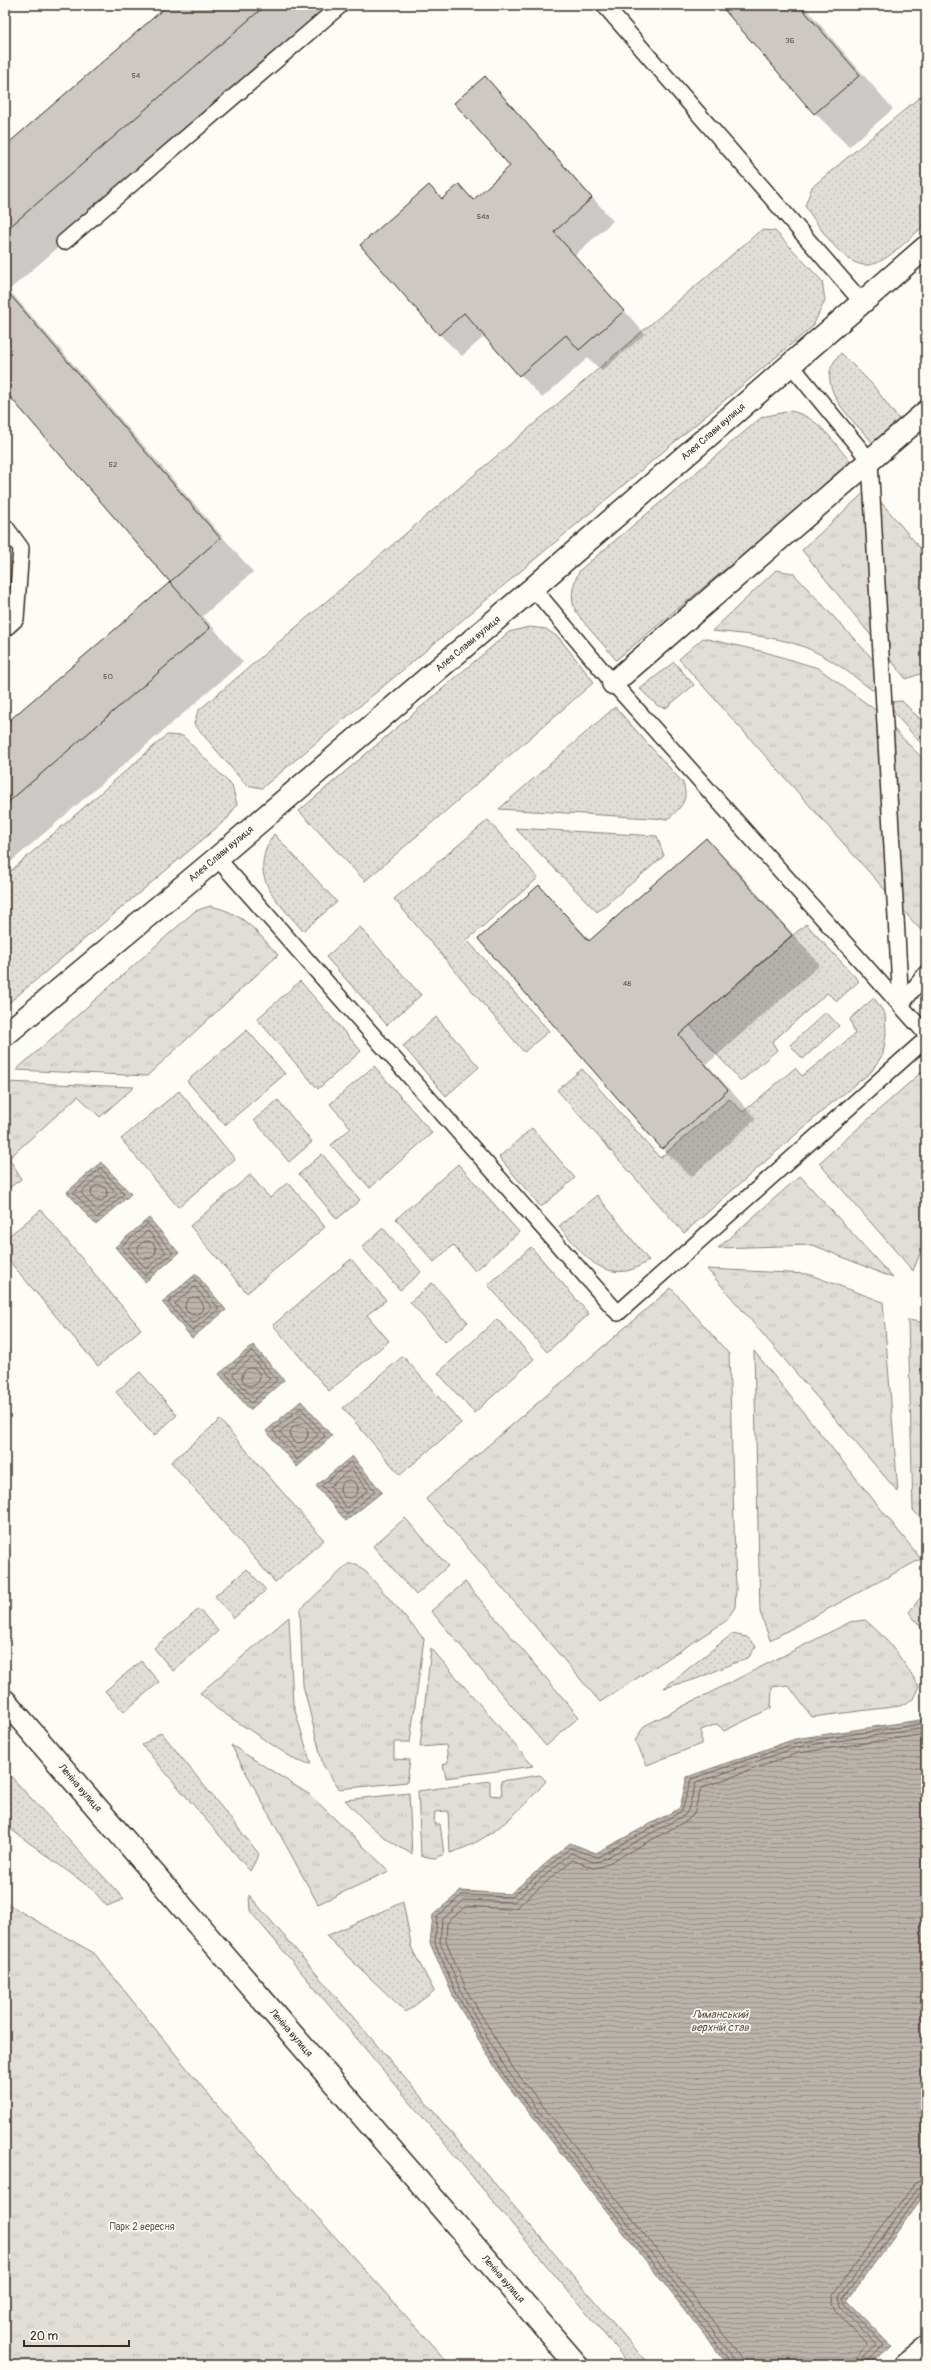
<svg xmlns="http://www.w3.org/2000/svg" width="931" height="2370" font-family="Pangolin,sans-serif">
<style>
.grass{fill:url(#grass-dots);stroke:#8e847a}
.park{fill:url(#park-tufts);stroke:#8e847a}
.water{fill:url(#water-rules);stroke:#887d74}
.shadow{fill:#0003}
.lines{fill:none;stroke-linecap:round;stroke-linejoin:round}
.shore{stroke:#6e6157;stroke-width:1}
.building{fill:#cdc8c2;stroke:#3b2a1e}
.lane-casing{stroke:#3b2a1e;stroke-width:18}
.street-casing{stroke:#3b2a1e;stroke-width:25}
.secondary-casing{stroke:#3b2a1e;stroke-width:25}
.lane{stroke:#fdfcf7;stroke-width:15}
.street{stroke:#fdfcf7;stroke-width:22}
.secondary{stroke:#fdfcf7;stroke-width:22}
.labels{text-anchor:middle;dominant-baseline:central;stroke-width:3.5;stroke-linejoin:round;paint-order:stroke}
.number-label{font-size:8px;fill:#605247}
.street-label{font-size:10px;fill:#3b2a1e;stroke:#fdfcf7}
.park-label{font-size:10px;fill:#64574c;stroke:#fdfcf7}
.water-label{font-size:11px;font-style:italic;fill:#615349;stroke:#fdfcf7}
</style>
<defs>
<pattern id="grass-dots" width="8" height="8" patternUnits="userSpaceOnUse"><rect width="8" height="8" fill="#e1ded7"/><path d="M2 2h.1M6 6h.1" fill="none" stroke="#c2bfb8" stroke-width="1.8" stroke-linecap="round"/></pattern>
<pattern id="park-tufts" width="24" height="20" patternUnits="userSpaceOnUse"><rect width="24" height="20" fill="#e1ded7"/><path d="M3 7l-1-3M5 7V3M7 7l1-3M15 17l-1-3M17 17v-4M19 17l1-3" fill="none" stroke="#c2bfb8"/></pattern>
<pattern id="water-rules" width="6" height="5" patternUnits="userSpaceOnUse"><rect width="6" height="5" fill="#bbb4ad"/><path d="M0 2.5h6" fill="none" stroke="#99938c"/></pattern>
</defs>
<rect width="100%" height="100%" fill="#fdfcf7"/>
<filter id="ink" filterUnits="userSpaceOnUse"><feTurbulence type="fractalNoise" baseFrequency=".025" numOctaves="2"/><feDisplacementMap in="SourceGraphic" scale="8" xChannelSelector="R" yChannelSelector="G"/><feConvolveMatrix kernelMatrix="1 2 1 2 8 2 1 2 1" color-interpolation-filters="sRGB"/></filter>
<g filter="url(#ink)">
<g class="grass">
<path d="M 926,92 L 926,224 C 912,235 887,263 869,265 C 843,268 818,224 805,206 L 812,187 Z"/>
<path d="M 761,230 L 775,231 L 822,281 L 825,300 L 813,326 L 262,788 L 246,785 L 194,724 L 198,711 Z"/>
<path d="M 841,353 L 872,384 L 900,421 L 873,443 C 858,425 826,399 830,372 C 831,365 836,359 841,353 Z"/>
<path d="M 790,411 C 819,416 834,443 852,464 L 616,660 C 607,648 580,620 575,609 C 569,596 574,581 580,570 L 762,417 Z"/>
<path d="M 529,627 L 546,629 L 559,638 L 594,682 L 365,881 L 299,811 L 509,632 Z"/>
<path d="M 674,662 L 694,685 L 666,708 L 658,706 L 640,689 Z"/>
<path d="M 902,701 L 926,725 L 926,749 L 894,713 L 891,702 Z"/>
<path d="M 615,707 L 683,783 C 689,801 681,807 668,819 L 499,809 Z"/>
<path d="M 167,735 L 183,736 L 232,786 L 237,804 L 228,818 L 5,1006 L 5,876 Z"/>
<path d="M 488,820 L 538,878 L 467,940 L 549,1031 L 524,1052 L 394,899 Z"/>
<path d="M 515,828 L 657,836 L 664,856 L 597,912 Z"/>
<path d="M 274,834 L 337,902 L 303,931 C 276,899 246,877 274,834 Z"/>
<path d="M 806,924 L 859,981 L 837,1001 L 827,993 L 772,1042 L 777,1050 L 741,1081 L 690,1025 Z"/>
<path d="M 360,927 L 421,995 L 387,1025 L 326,957 Z"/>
<path d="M 300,981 L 361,1051 L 318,1089 L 257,1019 Z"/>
<path d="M 874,998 L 885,1014 L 886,1034 L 883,1054 L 871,1072 L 827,1107 L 684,1233 L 557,1090 L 582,1069 L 660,1158 L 729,1099 L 743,1112 L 795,1068 L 802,1076 L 855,1034 L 850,1019 Z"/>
<path d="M 826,1012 L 839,1026 L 803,1059 L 790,1045 Z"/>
<path d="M 436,1017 L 479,1067 L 446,1096 L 403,1046 Z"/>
<path d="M 247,1030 L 285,1074 L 225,1125 L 187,1081 Z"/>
<path d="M 374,1066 L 432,1133 L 370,1188 L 331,1145 L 351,1128 L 330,1104 Z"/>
<path d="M 179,1091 L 235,1159 L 178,1207 L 121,1139 Z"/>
<path d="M 278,1100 L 312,1142 L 289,1162 L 254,1120 Z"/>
<path d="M 532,1128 L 575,1178 L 541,1207 L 499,1157 Z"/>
<path d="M 322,1154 L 360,1200 L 337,1219 L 299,1174 Z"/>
<path d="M 458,1164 L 519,1232 L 475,1271 L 453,1245 L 434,1262 L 396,1219 Z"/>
<path d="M 250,1175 L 270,1198 L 288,1182 L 325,1227 L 247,1293 L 190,1226 Z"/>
<path d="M 597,1195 L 649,1261 C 642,1264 634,1270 626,1271 C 595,1276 577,1246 559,1226 Z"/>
<path d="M 41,1210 L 141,1329 L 98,1366 L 5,1256 L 5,1239 Z"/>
<path d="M 383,1228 L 421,1272 L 400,1290 L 362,1247 Z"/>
<path d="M 531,1247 L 589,1314 L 547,1352 L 488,1285 Z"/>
<path d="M 351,1259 L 386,1300 L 367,1315 L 389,1341 L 329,1391 L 273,1325 Z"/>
<path d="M 432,1283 L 468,1322 L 445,1342 L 410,1302 Z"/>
<path d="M 497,1319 L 534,1359 L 474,1413 L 438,1373 Z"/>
<path d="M 403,1356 L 461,1423 L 400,1475 L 343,1408 Z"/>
<path d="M 140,1372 L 177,1415 L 154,1436 L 116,1392 Z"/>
<path d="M 220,1420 L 324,1540 L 275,1582 L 171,1462 Z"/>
<path d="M 247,1569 L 266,1590 L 234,1618 L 215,1596 Z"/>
<path d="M 199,1609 L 218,1631 L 173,1671 L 154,1648 Z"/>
<path d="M 732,1634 L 747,1637 L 756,1646 L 749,1657 L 696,1679 L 664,1688 Z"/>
<path d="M 141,1661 L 159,1682 L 124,1712 L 105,1691 Z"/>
<path d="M 161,1732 L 259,1854 L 250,1871 L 142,1745 Z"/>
<path d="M 5,1770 L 124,1899 L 107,1906 L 92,1889 L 5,1825 Z"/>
<path d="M 249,1895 L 302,1957 L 649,2365 L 630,2365 L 250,1911 Z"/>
<path d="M 403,1902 L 412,1949 L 434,1991 L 406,2012 L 326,1936 Z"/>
</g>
<g class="park">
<path d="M 869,488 L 926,555 L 926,672 L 906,679 L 802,550 Z"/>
<path d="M 776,570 L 793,573 L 870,656 L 892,685 L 872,690 C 850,673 828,656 802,646 C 774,636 741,634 712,631 Z"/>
<path d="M 703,638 L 765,652 L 818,668 L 874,709 L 926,762 L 926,936 L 679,659 Z"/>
<path d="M 210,906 C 244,913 256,931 278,955 L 147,1076 L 16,1070 L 195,911 Z"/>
<path d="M 926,1068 L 926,1238 L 913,1271 L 819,1163 Z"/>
<path d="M 5,1082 L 134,1087 L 100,1117 L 78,1096 L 9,1158 L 21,1179 L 5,1191 Z"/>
<path d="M 800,1176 L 893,1278 L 813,1245 L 718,1248 Z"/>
<path d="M 707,1269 L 808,1274 L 883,1302 L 898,1492 Z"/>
<path d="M 671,1288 L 729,1354 L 736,1590 L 735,1607 L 726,1621 L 600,1702 L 426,1499 Z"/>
<path d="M 908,1320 L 926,1323 L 926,1524 L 913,1510 Z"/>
<path d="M 754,1351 L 921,1559 L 770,1640 L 760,1612 Z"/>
<path d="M 405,1518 L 448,1566 L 416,1595 L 373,1546 Z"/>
<path d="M 348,1564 L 357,1564 L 367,1573 L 424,1639 L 410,1742 L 394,1742 L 394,1759 L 410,1760 L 407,1782 L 339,1789 L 323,1765 L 303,1685 L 300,1610 Z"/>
<path d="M 465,1582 L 579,1717 L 546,1746 L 431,1611 Z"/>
<path d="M 926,1591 L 926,1634 L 909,1612 Z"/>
<path d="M 289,1617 L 293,1704 L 311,1764 L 297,1761 L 216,1708 L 200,1693 Z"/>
<path d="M 865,1620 C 889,1639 903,1661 919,1686 L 913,1699 L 900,1706 L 812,1717 L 788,1685 L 772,1687 L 771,1708 L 724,1731 L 717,1724 L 701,1730 L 701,1744 L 647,1765 L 635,1741 L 644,1726 L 850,1622 Z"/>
<path d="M 431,1648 L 533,1766 L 446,1778 L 443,1765 L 448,1762 L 446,1745 L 420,1747 Z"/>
<path d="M 231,1745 L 310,1795 L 389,1871 L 318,1904 Z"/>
<path d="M 540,1775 L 546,1781 C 519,1812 490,1841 450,1853 L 448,1811 L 435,1812 L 434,1824 L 440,1824 L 444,1854 L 435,1858 L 421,1856 L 418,1791 L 490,1781 L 490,1795 L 502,1796 L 501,1781 Z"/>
<path d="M 409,1793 L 412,1854 C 383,1839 367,1824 345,1800 Z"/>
<path d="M 5,1903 L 94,1953 L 215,2103 L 450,2365 L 5,2365 Z"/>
</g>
<g class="water">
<path d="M 101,1162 L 131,1194 L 96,1225 L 67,1192 Z"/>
<path d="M 149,1218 L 179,1253 L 145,1282 L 115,1247 Z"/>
<path d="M 196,1274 L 226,1310 L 192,1338 L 162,1302 Z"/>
<path d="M 253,1345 L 284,1380 L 250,1410 L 219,1374 Z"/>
<path d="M 301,1401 L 332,1436 L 297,1467 L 266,1431 Z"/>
<path d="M 352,1456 L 382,1492 L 346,1521 L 316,1486 Z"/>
<path d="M 926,1719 L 926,2192 L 847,2301 L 891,2346 L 869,2365 L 728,2365 L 501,2077 L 454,1998 L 430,1943 L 433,1915 L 461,1891 L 510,1894 L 570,1843 L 596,1853 L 680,1808 L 687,1777 L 795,1739 Z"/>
</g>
<g class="shadow">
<path d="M 169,5 L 339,5 L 9,290 L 253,572 L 203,616 L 243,662 L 5,867 L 5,725 L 172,582 L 5,389 L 5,147 Z"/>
<path d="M 722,5 L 803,5 L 893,109 L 849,147 L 815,113 Z"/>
<path d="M 485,77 L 507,100 L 613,221 L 575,255 L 645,334 L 602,371 L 588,358 L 542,398 L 485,336 L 462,356 L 439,334 L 443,200 L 459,185 L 474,200 L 512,167 Z"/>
<path d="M 706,839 L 735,868 L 820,965 L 707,1064 L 756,1119 L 691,1177 L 662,1148 L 539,886 L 591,941 Z"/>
<path d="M 926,2215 L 926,2222 L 923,2218 Z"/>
</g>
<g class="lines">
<g class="shore">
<path d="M 101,1168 L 124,1194 L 97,1218 L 74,1193 Z"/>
<path d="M 101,1175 L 117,1194 L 97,1211 L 81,1193 Z"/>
<circle cx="99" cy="1193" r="8"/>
<path d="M 148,1224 L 173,1253 L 145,1276 L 121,1247 Z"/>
<path d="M 148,1231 L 166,1252 L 146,1269 L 128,1248 Z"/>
<circle cx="147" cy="1250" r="9"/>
<path d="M 196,1280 L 219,1309 L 192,1331 L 168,1303 Z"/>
<path d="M 195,1287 L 212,1308 L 193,1324 L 175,1304 Z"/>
<circle cx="194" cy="1306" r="9"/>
<path d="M 252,1351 L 277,1380 L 251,1403 L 226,1374 Z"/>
<path d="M 252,1358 L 270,1379 L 251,1396 L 233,1375 Z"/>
<circle cx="251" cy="1377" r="9"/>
<path d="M 301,1408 L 325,1436 L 297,1460 L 273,1431 Z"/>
<path d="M 301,1415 L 318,1435 L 298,1453 L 280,1432 Z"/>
<circle cx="299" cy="1434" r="9"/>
<path d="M 351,1462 L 375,1491 L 347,1515 L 322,1486 Z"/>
<path d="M 351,1469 L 368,1490 L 347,1508 L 330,1487 Z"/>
<circle cx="349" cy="1489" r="9"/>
<path d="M 731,2365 L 726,2356 L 504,2075 L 458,1997 L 435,1943 L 437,1917 L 462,1895 L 512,1897 L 570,1848 L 598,1857 L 682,1811 L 691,1779 L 796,1743 L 926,1723"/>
<path d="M 736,2365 L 730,2353 L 508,2072 L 462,1994 L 440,1942 L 442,1920 L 464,1900 L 514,1902 L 571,1853 L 593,1862 L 600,1861 L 685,1815 L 688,1810 L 696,1783 L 797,1747 L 926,1728"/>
<path d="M 742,2365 L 741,2358 L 735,2349 L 513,2068 L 467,1991 L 446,1941 L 447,1923 L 466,1906 L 509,1909 L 517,1907 L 572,1860 L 593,1868 L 603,1866 L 688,1820 L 694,1813 L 701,1788 L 798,1753 L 926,1734"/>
<path d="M 856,2365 L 858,2356 L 868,2345 L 835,2310 L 832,2303 L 833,2295 L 913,2185 L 919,2181 L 926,2179"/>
<path d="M 862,2365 L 863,2358 L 877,2345 L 840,2306 L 839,2297 L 917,2189 L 926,2185"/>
<path d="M 867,2365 L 868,2361 L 884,2345 L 844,2304 L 843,2299 L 921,2192 L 926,2190"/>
</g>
</g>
<g class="building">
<path d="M 168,5 L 266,5 L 5,231 L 5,146 Z"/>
<path d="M 720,5 L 799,5 L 860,75 L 814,114 Z"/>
<path d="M 485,76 L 592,198 L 554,232 L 624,311 L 579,350 L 566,335 L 519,376 L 464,313 L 439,335 L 360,245 L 429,185 L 442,199 L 459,184 L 473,200 L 510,166 L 454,103 Z"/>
<path d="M 5,289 L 220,538 L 170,582 L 5,391 Z"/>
<path d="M 170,582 L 210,628 L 5,805 L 5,724 Z"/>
<path d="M 706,838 L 792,935 L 679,1035 L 728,1090 L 662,1149 L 478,939 L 539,885 L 589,941 Z"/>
</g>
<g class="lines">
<defs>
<g id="lane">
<path d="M 604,5 L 861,301"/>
<path d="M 64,242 L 341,5"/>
<path d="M 791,365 L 870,461 L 901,1005 L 926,973"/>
<path d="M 5,526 L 21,548 L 16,619 L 5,629"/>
<path d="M 533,588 L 613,683 L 926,1034"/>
<path d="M 217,858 L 618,1313 L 926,1039"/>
</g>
<g id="street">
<path d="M 613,683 L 926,412"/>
<path d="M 5,1035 L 217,858 L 533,588 L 926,247"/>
<path d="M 905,2365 L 926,2348"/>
</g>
<path id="secondary" d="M 5,1701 L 577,2365"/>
</defs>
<use href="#lane" class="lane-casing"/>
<use href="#street" class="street-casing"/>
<use href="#secondary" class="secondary-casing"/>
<use href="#lane" class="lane"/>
<use href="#street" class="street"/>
<use href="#secondary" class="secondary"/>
</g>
</g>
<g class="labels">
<g class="number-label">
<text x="790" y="40">3Б</text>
<text x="136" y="75">54</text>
<text x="483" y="216">54а</text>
<text x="113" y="464">52</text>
<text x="108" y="676">50</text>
<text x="627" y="983">48</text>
</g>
<g class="street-label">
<text transform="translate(713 432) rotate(-41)">Алея Слави вулиця</text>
<text transform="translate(468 644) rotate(-40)">Алея Слави вулиця</text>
<text transform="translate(221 854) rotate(-40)">Алея Слави вулиця</text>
<text transform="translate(80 1788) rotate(49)">Леніна вулиця</text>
<text transform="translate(291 2033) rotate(49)">Леніна вулиця</text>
<text transform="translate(503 2279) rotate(49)">Леніна вулиця</text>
</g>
<g class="park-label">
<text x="142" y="2227">Парк 2 вересня</text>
</g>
<g class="water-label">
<text x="720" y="2014">Лиманський<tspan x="720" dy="13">верхній став</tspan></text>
</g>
</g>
<rect width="931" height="2370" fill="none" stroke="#fdfcf7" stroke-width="20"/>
<rect x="10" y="10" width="911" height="2350" fill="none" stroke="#3b2a1e" stroke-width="1.5" filter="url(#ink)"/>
<path d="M24 2340v6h105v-6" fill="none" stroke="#3b2a1e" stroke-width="2"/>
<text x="30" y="2340" font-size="12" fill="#3b2a1e" stroke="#fdfcf7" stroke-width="3" paint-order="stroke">20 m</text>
</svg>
